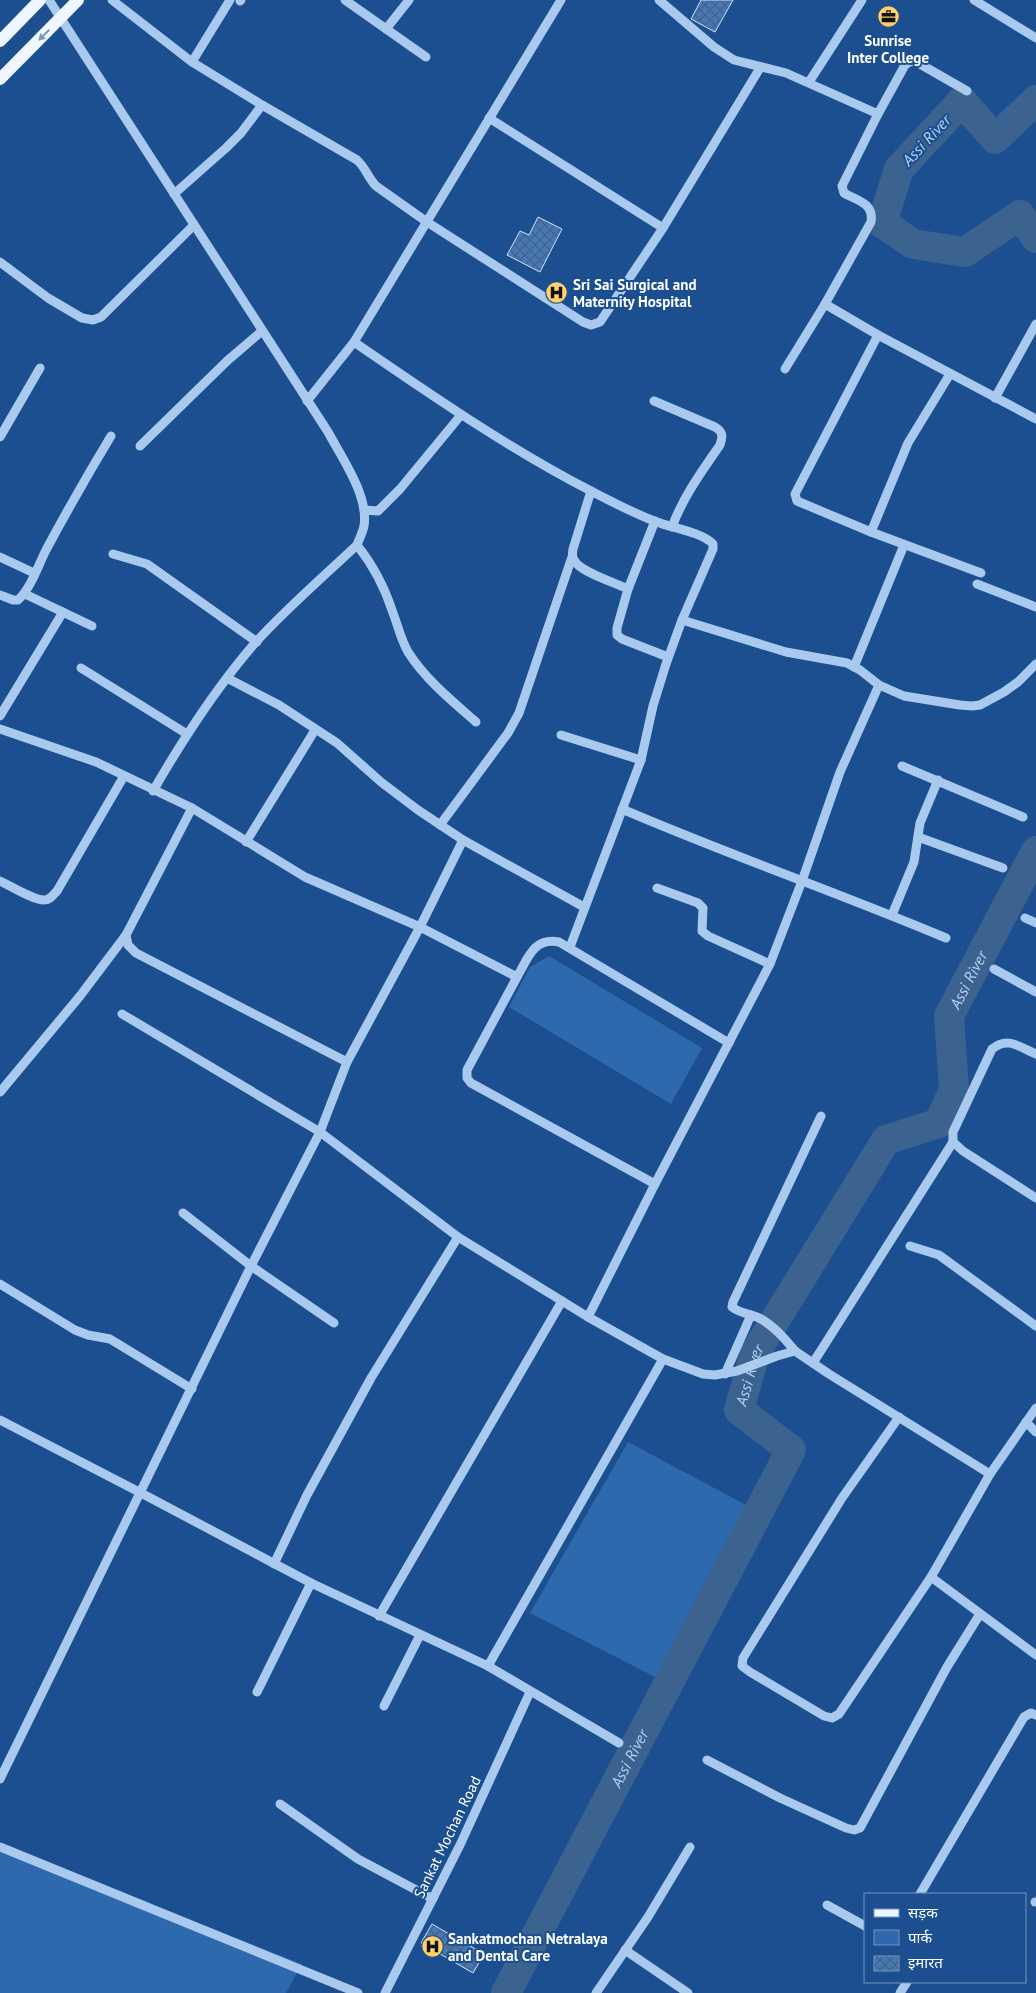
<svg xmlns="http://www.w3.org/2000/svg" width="1036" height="1993" font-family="'PT Sans','Noto Sans Devanagari',sans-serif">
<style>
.green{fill:#2e69ad}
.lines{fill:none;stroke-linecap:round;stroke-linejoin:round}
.river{stroke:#3c6290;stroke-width:30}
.building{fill:url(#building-cross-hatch);stroke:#cfe3fa}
.minor{stroke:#a9c9ee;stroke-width:9}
.major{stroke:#f0f6ff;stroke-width:12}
.oneway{fill:#7b9ac1}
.labels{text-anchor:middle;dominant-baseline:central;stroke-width:4;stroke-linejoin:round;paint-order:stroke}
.poi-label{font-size:15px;font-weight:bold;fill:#fff;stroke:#1b4f8f;text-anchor:start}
.street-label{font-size:15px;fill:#fff;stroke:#1b4f8f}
.water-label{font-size:16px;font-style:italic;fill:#b5d3f5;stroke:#1b4f8f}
</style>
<defs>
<pattern id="building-cross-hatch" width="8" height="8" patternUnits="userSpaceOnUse" patternTransform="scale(1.25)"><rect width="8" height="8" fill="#4478b7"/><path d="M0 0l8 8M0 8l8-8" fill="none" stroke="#486282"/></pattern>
</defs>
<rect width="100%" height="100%" fill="#1b4f8f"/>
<g class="green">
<path d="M 549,956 L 702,1048 L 671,1104 L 509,1007 L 530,967 Z"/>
<path d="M 628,1442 L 746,1505 L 657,1678 L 530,1613 Z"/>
<path d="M 0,1845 L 302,1964 L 286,1993 L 0,1993 Z"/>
</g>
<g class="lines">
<g class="river">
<path d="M 1036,100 L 995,139 L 962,101 L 899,169 L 882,223 L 913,244 L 965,252 L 1020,215 L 1036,238"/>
<path id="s1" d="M 506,1993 L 791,1450 L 739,1410 L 755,1353 L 886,1140 L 939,1123 L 954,1089 L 949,1016 L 1036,851"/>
</g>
</g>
<g class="building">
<path d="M 701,0 L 733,0 L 715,32 L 691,19 Z"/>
<path d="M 538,217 L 562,229 L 540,272 L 507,255 L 520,231 L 529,235 Z"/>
<path d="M 432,1924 L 484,1954 L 473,1973 L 421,1943 Z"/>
</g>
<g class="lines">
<g class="minor">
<path d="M 49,0 L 328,432 C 342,458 369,496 364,526 C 363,532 359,539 357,545 C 323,577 287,608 255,643 C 215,689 183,739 153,791"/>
<path d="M 112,0 L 192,62 L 262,105 L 357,160 C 366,168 368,178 376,186 L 427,222 L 583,322 L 591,325 L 600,322 L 663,228 L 489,118"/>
<path d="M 345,0 L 426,57"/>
<path d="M 659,0 L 714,47 L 734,60 L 786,73 L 878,114 L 842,186 L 844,193 C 858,201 874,203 871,222 L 825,304 L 785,369"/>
<path d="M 974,0 L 1036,38"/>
<path d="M 240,1 L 241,0"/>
<path d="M 386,29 L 409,0"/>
<path d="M 192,62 L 230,0"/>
<path d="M 809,82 L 862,0"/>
<path d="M 878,114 L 905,65 L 911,61 L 920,64 L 967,91"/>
<path d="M 174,194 L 226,148 L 241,133 L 262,105"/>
<path d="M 663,228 L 760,68"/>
<path d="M 0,262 L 48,298 L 82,318 L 93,320 L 101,317 L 194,225"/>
<path d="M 825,304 L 878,335 L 1036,419"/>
<path d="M 354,342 C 431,395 508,448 591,491 C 612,502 635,514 657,522 C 672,528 702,532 713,544 L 713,549 L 682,620 L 666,664 L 653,706 L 641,760 L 570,947"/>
<path d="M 950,374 L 908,443 L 871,532 L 981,573"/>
<path d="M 995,398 L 1036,324"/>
<path d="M 307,401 L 354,342 L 561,0"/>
<path d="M 654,401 L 715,427 C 723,432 723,436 720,445 C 702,471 683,497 672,527"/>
<path d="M 0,437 L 40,368"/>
<path d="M 140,446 L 227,361 L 262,331"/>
<path d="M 591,491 L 573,549 C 572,555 572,559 577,564 C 587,574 613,582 628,589"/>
<path d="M 364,510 L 378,511 L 400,489 L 461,415"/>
<path d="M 655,521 L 628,589 L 617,628 L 617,635 L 622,639 L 668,657"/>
<path d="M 871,532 L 797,501 L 795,494 L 878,335"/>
<path d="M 357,545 C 373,565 385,588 393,613 C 398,626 401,640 408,652 C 426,680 451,700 476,722"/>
<path d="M 113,554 L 147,564 L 257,642"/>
<path d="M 0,557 L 34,573"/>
<path d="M 977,584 L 1036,607"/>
<path d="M 25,594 L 92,626"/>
<path d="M 0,595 L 13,600 L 18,600 C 31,588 38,566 46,550 C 67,511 88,474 111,436"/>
<path d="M 682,620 L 786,652 L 847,663 L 860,670 L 879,685 L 904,696 L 960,705 L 972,706 L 980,705 L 1004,692 L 1018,682 L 1036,664"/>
<path d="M 854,667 L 904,545"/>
<path d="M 81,668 L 187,734"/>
<path d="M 227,678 L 279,705 L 337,743 L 381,782 L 418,810 L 463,840"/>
<path d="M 0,716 L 63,612"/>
<path d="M 0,729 L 96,762 L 192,808 L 305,877 L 420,927 L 517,977 C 528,958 534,937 559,942 L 729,1043"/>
<path d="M 561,735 L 641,760"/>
<path d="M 902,766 L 1023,817"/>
<path d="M 192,808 L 126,935 L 128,945 L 136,953 L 347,1062"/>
<path d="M 622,809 C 729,855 839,893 946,938"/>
<path d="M 440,825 L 508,733 L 519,713 L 572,557"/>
<path d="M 918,837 L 1003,868"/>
<path d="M 246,842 L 315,730"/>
<path d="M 0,881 C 11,886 33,900 44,900 C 50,900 53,895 57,891 L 124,776"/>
<path d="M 657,888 L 698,903 L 703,908 L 702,931 L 708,936 L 770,964"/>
<path d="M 892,915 L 914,862 L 920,823 L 938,780"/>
<path d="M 1025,918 L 1036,923"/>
<path d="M 994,969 L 1036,992"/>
<path d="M 517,977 L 467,1070 L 467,1078 L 471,1083 L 655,1184"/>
<path d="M 122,1014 L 320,1132 L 458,1237 L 588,1317 L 663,1359 L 703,1374 L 715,1375 L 737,1371 L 777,1356 L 795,1351 L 829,1374 L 990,1474"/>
<path d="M 1036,1054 C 1019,1047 1008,1036 992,1049 L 953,1132 L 953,1142 L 963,1151 L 1036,1198"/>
<path d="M 0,1092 L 80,996 L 126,935"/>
<path d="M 183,1213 L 251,1266 L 334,1323"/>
<path d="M 910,1246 L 939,1255 L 1036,1326"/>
<path d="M 0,1284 L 75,1330 L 88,1335 L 110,1339 L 192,1389"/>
<path d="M 588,1317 L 655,1184 L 770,964 L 802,881 L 840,772 L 879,685"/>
<path d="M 795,1351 C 785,1339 775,1327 761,1319 C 752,1314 741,1314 732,1307 L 733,1302 L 821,1116"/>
<path d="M 813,1363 L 953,1142"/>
<path d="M 725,1374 L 751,1315"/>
<path d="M 899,1417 L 842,1498 L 743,1658 L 742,1666 L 750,1672 L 824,1716 L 832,1718 L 839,1714 L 931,1577 L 990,1474 L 1036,1408"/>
<path d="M 0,1420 L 141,1493 L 311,1583 L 488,1666 L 619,1743"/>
<path d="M 1026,1422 L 1036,1432"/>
<path d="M 274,1564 L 307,1495 L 371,1378 L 458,1237"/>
<path d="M 931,1577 L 1036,1655"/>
<path d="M 379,1616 L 562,1301"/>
<path d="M 488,1666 L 663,1359"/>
<path d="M 257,1692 L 311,1583"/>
<path d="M 384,1706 L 420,1635"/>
<path d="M 707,1760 L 780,1798 L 846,1828 L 854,1830 L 860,1828 L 947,1667 L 980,1614"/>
<path d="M 0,1779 L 251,1266 L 320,1132 L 347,1062 L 420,927 L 463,840 L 584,907"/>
<path d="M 280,1804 L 358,1859 L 433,1899"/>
<path d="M 0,1847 L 358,1993"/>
<path d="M 920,1894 L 1024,1717 L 1031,1713 L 1036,1715"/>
<path d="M 1035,1902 L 1036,1902"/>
<path d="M 827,1905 L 865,1926"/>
<path d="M 625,1950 L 688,1993"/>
<path d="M 385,1993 L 460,1845 L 530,1692"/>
<path d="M 596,1993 L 648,1917 L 690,1847"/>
<path d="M 900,1993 L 907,1982"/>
</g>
<g class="major">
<path d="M 0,41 L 40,0"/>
<path d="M 0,79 L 78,0"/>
</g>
</g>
<defs><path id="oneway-solid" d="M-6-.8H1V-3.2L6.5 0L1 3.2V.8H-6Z" transform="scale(1.25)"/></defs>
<use class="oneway" href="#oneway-solid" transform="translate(44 35) rotate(135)"/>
<defs>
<symbol id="office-disc" viewBox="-11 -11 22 22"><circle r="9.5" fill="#ffd166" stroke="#1b4f8f"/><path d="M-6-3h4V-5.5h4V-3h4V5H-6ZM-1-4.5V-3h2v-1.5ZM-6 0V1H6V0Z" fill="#111"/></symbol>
<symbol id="hospital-disc" viewBox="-11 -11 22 22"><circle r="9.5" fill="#ffd166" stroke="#1b4f8f"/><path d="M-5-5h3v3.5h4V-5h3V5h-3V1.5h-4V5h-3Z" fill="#111"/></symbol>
</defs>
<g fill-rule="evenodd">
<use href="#office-disc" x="876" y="4" width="25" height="25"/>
<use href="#hospital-disc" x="544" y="280" width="25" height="25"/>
<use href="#hospital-disc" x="420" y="1934" width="25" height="25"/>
</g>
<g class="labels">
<g class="poi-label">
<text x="888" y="40" text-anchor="middle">Sunrise<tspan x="888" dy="17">Inter College</tspan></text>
<text x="573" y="284">Sri Sai Surgical and<tspan x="573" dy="17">Maternity Hospital</tspan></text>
<text x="448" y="1938">Sankatmochan Netralaya<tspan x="448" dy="17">and Dental Care</tspan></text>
</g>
<g class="street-label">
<text transform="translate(447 1837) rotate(-64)">Sankat Mochan Road</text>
</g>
<g class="water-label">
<text transform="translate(926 140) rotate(-47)">Assi River</text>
<text stroke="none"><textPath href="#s1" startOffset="1195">Assi River</textPath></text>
<text stroke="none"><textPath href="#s1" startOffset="715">Assi River</textPath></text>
<text stroke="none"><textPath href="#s1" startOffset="265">Assi River</textPath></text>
</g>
</g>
<rect x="864" y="1893" width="162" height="90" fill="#1b4f8f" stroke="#7695bc"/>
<rect x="874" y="1909" width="25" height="8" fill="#f0f6ff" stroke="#7695bc"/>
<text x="908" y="1918" font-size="15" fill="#ffffff">सड़क</text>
<rect x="874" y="1930" width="25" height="15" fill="#2e69ad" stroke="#7695bc"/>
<text x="908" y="1943" font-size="15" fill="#ffffff">पार्क</text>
<rect x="874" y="1956" width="25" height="15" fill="url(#building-cross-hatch)" stroke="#7695bc"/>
<text x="908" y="1968" font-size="15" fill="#ffffff">इमारत</text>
</svg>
